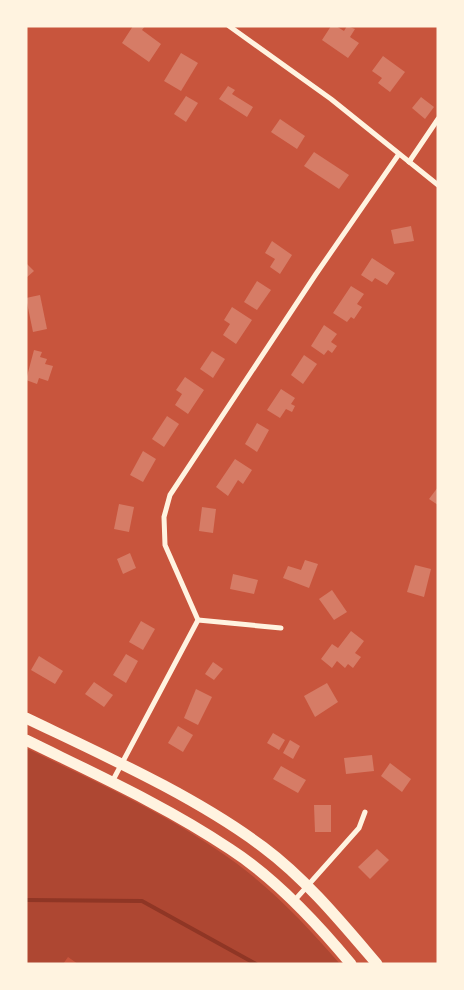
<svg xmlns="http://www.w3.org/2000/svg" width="464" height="990" font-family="'Fira Sans',sans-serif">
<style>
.green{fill:#ae4732}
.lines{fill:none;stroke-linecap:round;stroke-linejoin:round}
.stream{stroke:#8f3625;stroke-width:4}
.building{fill:#d67c66}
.minor{stroke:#fff3e0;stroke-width:5}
.primary{stroke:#fff3e0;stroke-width:11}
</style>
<rect width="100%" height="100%" fill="#c8553d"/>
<path class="green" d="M 26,748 C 98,783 172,816 236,863 C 275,892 309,928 340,964 L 78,964 L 68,957 L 63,964 L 26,964 Z"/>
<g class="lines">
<path class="stream" d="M 26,900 L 142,901 L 256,964"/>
</g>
<g class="building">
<path d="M 133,26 L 145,26 L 142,30 L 161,44 L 149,62 L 122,43 Z"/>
<path d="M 331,26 L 336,26 L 344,31 L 347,26 L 355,29 L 350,37 L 359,43 L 348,58 L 322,40 Z"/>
<path d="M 181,53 L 198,63 L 181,91 L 164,81 Z"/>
<path d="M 383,56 L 405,72 L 390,92 L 378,83 L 382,78 L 372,71 Z"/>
<path d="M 228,86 L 235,90 L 232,94 L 253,107 L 247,117 L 219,99 Z"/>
<path d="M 186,96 L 198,103 L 186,122 L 174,114 Z"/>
<path d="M 421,97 L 434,107 L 425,119 L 412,108 Z"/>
<path d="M 280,119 L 305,136 L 297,149 L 271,132 Z"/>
<path d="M 314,152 L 349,175 L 339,189 L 304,166 Z"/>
<path d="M 411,226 L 414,241 L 394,244 L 391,230 Z"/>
<path d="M 272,241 L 292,255 L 280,274 L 270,267 L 275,259 L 265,253 Z"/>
<path d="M 372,258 L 395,273 L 387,285 L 375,278 L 372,282 L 361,275 Z"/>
<path d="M 26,263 L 34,271 L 26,278 Z"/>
<path d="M 257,281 L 271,290 L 257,310 L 244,302 Z"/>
<path d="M 351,286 L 364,294 L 357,304 L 362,307 L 354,319 L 351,317 L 347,322 L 333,313 Z"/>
<path d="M 40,295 L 47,329 L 33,332 L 26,298 Z"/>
<path d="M 232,307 L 252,320 L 236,344 L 223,335 L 230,324 L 224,320 Z"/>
<path d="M 324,325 L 337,334 L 331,342 L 337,346 L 332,353 L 328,350 L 324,355 L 311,346 Z"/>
<path d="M 34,350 L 42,352 L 40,357 L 47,359 L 45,364 L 53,366 L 48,381 L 39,378 L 37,384 L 26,380 Z"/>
<path d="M 212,351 L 225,359 L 213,378 L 200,369 Z"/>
<path d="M 304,355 L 317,364 L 303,384 L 291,375 Z"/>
<path d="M 185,377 L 204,390 L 188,414 L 175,405 L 182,394 L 176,390 Z"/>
<path d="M 281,389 L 295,398 L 291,404 L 295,406 L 292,412 L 286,409 L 280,418 L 267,410 Z"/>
<path d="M 167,416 L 179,424 L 164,447 L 152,439 Z"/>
<path d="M 257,423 L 269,430 L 257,452 L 245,444 Z"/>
<path d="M 143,451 L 156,459 L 143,482 L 130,475 Z"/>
<path d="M 235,459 L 252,470 L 243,484 L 238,480 L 228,496 L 216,487 Z"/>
<path d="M 438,487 L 438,505 L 429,499 Z"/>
<path d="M 119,504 L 134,507 L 129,532 L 114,529 Z"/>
<path d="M 202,507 L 216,509 L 213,533 L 199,531 Z"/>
<path d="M 130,553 L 136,568 L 123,574 L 117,559 Z"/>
<path d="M 305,560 L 318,564 L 309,588 L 283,578 L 288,566 L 301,570 Z"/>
<path d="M 415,565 L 431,569 L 424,597 L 407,592 Z"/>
<path d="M 233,574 L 258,580 L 254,594 L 230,589 Z"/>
<path d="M 332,590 L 347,612 L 334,620 L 319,599 Z"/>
<path d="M 141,621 L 155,629 L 143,650 L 129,642 Z"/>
<path d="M 351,631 L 364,641 L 355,653 L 361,657 L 353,668 L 348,664 L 345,668 L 337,661 L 332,668 L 321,659 L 332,644 L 338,648 Z"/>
<path d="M 126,654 L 138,661 L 126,683 L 113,675 Z"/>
<path d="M 39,656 L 63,671 L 55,684 L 31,670 Z"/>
<path d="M 213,662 L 223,669 L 214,680 L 205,674 Z"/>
<path d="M 94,682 L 113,695 L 104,707 L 85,694 Z"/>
<path d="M 327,683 L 338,702 L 315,717 L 304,696 Z"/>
<path d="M 196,689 L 212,697 L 198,725 L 184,718 Z"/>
<path d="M 178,726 L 193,735 L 183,752 L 168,743 Z"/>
<path d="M 273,733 L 285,740 L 279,750 L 267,743 Z"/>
<path d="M 290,740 L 300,746 L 293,759 L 283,753 Z"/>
<path d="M 372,755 L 374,771 L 346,774 L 344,758 Z"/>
<path d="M 390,763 L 411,779 L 402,792 L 381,776 Z"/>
<path d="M 281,766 L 306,780 L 298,793 L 273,779 Z"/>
<path d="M 314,805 L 331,805 L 331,832 L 315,832 Z"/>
<path d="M 377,849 L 389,860 L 370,879 L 358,867 Z"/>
</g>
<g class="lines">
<g class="minor">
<path d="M 229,26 L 331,99 L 438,185"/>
<path d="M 409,162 L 438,119"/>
<path d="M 198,620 L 281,628"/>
<path d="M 112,782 L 198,620 L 165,545 L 164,517 L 170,495 L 316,274 L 399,154"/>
<path d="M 294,901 L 359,828 L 365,812"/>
</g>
<g class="primary">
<path d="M 26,718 C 103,755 195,796 263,847 C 306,879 342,923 377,964"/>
<path d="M 26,740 C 95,774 166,806 230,849 C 275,878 317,923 351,964"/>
</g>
</g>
<rect width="464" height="990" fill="none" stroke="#fff3e0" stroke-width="55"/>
</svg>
